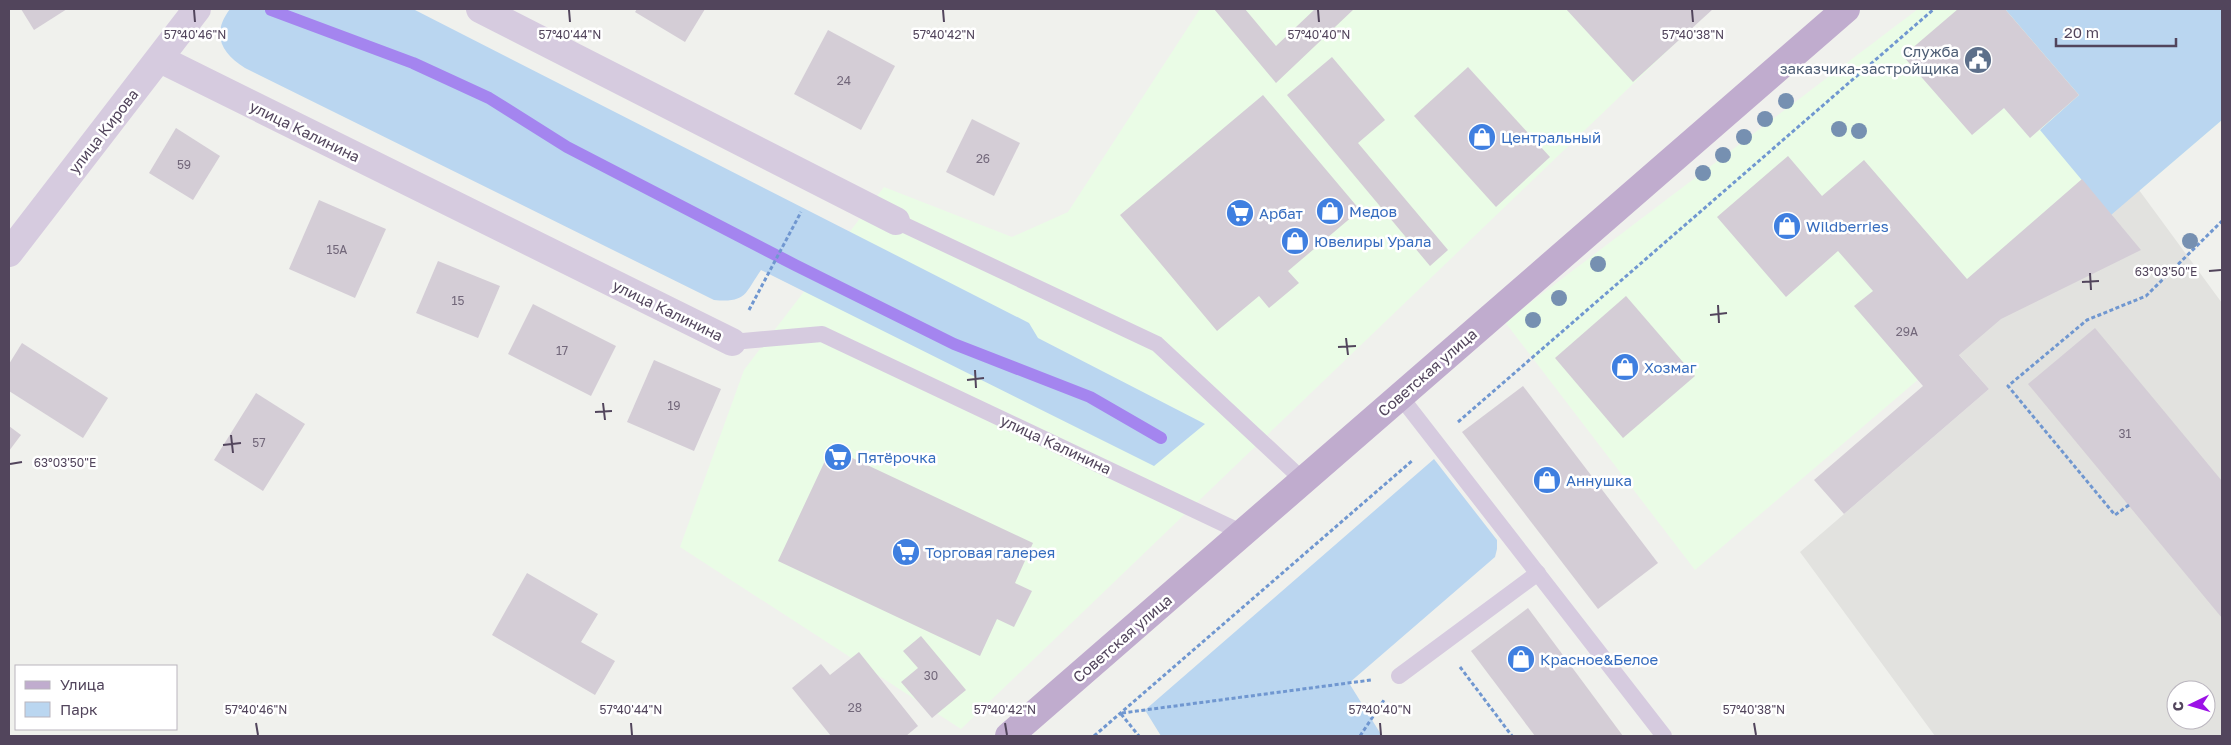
<svg xmlns="http://www.w3.org/2000/svg" width="2231" height="745" font-family="'Golos Text',sans-serif">
<style>
.commercial{fill:#eafce6}
.education{fill:#e2e2df;fill-rule:evenodd}
.green{fill:#bad6f0}
.lines{fill:none;stroke-linecap:round;stroke-linejoin:round}
.stream{stroke:#a485ef;stroke-width:12}
.building{fill:#d4cdd6}
.path{stroke:#7097d0;stroke-width:3;stroke-dasharray:4 2.5;stroke-linecap:butt}
.lane{stroke:#d6cbdf;stroke-width:16}
.street{stroke:#d6cbdf;stroke-width:28}
.primary{stroke:#c0acce;stroke-width:28}
.tree{fill:#7690b1}
.ticks{fill:none;stroke:#52455c;stroke-width:2}
.labels{text-anchor:middle;dominant-baseline:central;stroke-width:5;stroke-linejoin:round;paint-order:stroke}
.number-label{font-size:12px;fill:#72677a}
.service-label{font-size:15px;fill:#4e5e75;stroke:#fff;text-anchor:end}
.street-label{font-size:15px;fill:#52455c;stroke:#fff}
.shop-label{font-size:15px;fill:#366cbe;stroke:#fff;text-anchor:start}
.ticks-label{font-size:12px;text-anchor:middle;fill:#52455c;stroke:#fff;stroke-width:5;stroke-linejoin:round;paint-order:stroke}
</style>
<rect width="100%" height="100%" fill="#f0f1ed"/>
<g class="commercial">
<path d="M 1200,9 L 1711,9 L 961,729 L 680,547 L 744,370 L 884,187 L 1012,237 L 1068,212 Z"/>
<path d="M 1918,9 L 2222,9 L 2222,120 L 1695,570 L 1505,322 Z"/>
</g>
<path class="education" d="M 2139,190 L 2222,303 L 2222,736 L 1935,736 L 1800,552 L 1989,389 L 1954,349 ZM 2176,690 L 2206,690 L 2206,720 L 2176,720 Z"/>
<g class="green">
<path d="M 230,9 L 413,9 L 1029,323 L 1038,338 L 1205,424 L 1154,466 L 761,270 C 745,293 747,303 714,300 L 245,68 C 221,53 211,34 230,9 Z"/>
<path d="M 2005,9 L 2222,9 L 2222,120 L 2111,215 L 2040,130 L 2079,95 Z"/>
<path d="M 1434,459 L 1497,540 L 1497,549 L 1495,557 L 1349,683 L 1382,736 L 1161,736 L 1145,710 Z"/>
</g>
<g class="lines">
<path class="stream" d="M 271,10 L 413,63 L 489,98 L 567,147 L 795,265 L 954,344 L 1090,397 L 1161,438"/>
</g>
<g class="building">
<path d="M 21,9 L 67,9 L 34,30 Z"/>
<path d="M 637,9 L 705,9 L 685,42 L 635,12 Z"/>
<path d="M 1214,9 L 1245,9 L 1276,46 L 1315,9 L 1354,9 L 1276,83 Z"/>
<path d="M 1566,9 L 1713,9 L 1633,82 Z"/>
<path d="M 1958,9 L 2005,9 L 2079,95 L 2030,138 L 2004,108 L 1972,135 L 1903,56 Z"/>
<path d="M 828,30 L 895,66 L 861,130 L 794,94 Z"/>
<path d="M 1332,57 L 1385,120 L 1358,143 L 1448,250 L 1430,266 L 1287,95 Z"/>
<path d="M 1468,67 L 1550,157 L 1496,207 L 1414,116 Z"/>
<path d="M 1263,95 L 1360,210 L 1288,271 L 1299,283 L 1269,308 L 1259,296 L 1217,331 L 1120,215 Z"/>
<path d="M 972,119 L 1020,143 L 994,196 L 946,172 Z"/>
<path d="M 176,128 L 220,156 L 193,200 L 149,173 Z"/>
<path d="M 1788,156 L 1822,196 L 1864,160 L 1967,279 L 2082,179 L 2141,250 L 2001,319 L 1959,355 L 1989,389 L 1844,514 L 1814,480 L 1923,386 L 1854,306 L 1873,291 L 1838,251 L 1786,297 L 1717,217 Z"/>
<path d="M 319,200 L 386,229 L 355,298 L 289,269 Z"/>
<path d="M 438,261 L 500,286 L 478,338 L 416,313 Z"/>
<path d="M 1626,296 L 1695,376 L 1623,438 L 1555,358 Z"/>
<path d="M 533,304 L 616,346 L 591,396 L 508,354 Z"/>
<path d="M 2095,328 L 2222,481 L 2222,618 L 2028,384 Z"/>
<path d="M 22,343 L 108,398 L 83,438 L 9,391 L 9,364 Z"/>
<path d="M 654,360 L 721,389 L 694,451 L 627,422 Z"/>
<path d="M 1523,386 L 1658,563 L 1598,609 L 1462,432 Z"/>
<path d="M 256,393 L 305,424 L 263,491 L 214,460 Z"/>
<path d="M 9,426 L 21,435 L 9,451 Z"/>
<path d="M 831,448 L 1033,543 L 1015,583 L 1032,591 L 1014,627 L 997,619 L 980,656 L 778,561 Z"/>
<path d="M 527,573 L 598,614 L 581,642 L 615,661 L 595,695 L 492,635 Z"/>
<path d="M 1528,608 L 1623,736 L 1535,736 L 1471,651 Z"/>
<path d="M 921,636 L 966,690 L 932,718 L 901,682 L 918,668 L 903,651 Z"/>
<path d="M 859,652 L 918,726 L 906,736 L 831,736 L 792,688 L 821,664 L 830,675 Z"/>
</g>
<g class="lines">
<g class="path">
<path d="M 749,310 L 801,212"/>
<path d="M 1458,422 L 1934,9"/>
<path d="M 2129,505 L 2115,515 L 2008,386 L 2087,320 L 2146,296 L 2222,221"/>
<path d="M 1460,667 L 1512,736"/>
<path d="M 1122,713 L 1371,680"/>
<path d="M 1121,714 L 1139,736"/>
<path d="M 1094,736 L 1413,460"/>
<path d="M 1360,736 L 1384,700"/>
</g>
<g class="lane">
<path d="M 896,221 L 1157,344 L 1303,480"/>
<path d="M 732,342 L 822,334 L 1243,533"/>
<path d="M 1400,396 L 1664,736"/>
<path d="M 1399,676 L 1538,573"/>
</g>
<g class="street">
<path d="M 480,9 L 896,221"/>
<path d="M 160,59 L 732,342"/>
<path d="M 9,253 L 197,9"/>
</g>
<path class="primary" d="M 1009,736 L 1846,9"/>
</g>
<g class="tree">
<circle cx="1786" cy="101" r="8"/>
<circle cx="1765" cy="119" r="8"/>
<circle cx="1839" cy="129" r="8"/>
<circle cx="1859" cy="131" r="8"/>
<circle cx="1744" cy="137" r="8"/>
<circle cx="1723" cy="155" r="8"/>
<circle cx="1703" cy="173" r="8"/>
<circle cx="2190" cy="241" r="8"/>
<circle cx="1598" cy="264" r="8"/>
<circle cx="1559" cy="298" r="8"/>
<circle cx="1533" cy="320" r="8"/>
</g>
<path class="ticks" d="M 194,10 L 195,22M 569,10 L 570,22M 943,10 L 944,22M 1318,10 L 1319,22M 1692,10 L 1693,22M 2209,271 L 2221,270M 2090,273 L 2091,290M 2082,282 L 2099,281M 1718,305 L 1719,323M 1710,315 L 1727,313M 1346,338 L 1348,355M 1338,347 L 1356,346M 975,370 L 976,388M 967,380 L 984,378M 603,403 L 605,420M 595,412 L 612,411M 231,435 L 233,453M 223,445 L 241,443M 10,464 L 22,462M 256,723 L 258,735M 631,723 L 632,735M 1005,723 L 1007,735M 1380,723 L 1381,735M 1754,723 L 1756,735"/>
<defs>
<symbol id="civic-disc" viewBox="-11 -11 22 22"><circle r="9.5" fill="#5c6f8a" stroke="#fff"/><path d="M-.6-6.5H3V-4.5H.6V-3L4-1V1h2V6H-6V1h2V-1L-.6-3ZM-1.2 2.5V6h2.4V2.5Z" fill="#fff"/></symbol>
<symbol id="shop-disc" viewBox="-11 -11 22 22"><circle r="9.5" fill="#3f7fe0" stroke="#fff"/><path d="M-5-2.5h2.3a2.7 3.5 0 0 1 5.4 0H5L5.5 6h-11ZM-1.5-2.5h3a1.5 2.3 0 0 0-3 0Z" fill="#fff"/></symbol>
<symbol id="supermarket-disc" viewBox="-11 -11 22 22"><circle r="9.5" fill="#3f7fe0" stroke="#fff"/><path d="M-6-5.5h2.5l.6 2H6L4.5 2H-2.5L-4.4-4H-6ZM-1.5 3.2a1.3 1.3 0 1 0 .1 0ZM3 3.2a1.3 1.3 0 1 0 .1 0Z" fill="#fff"/></symbol>
</defs>
<g fill-rule="evenodd">
<use href="#civic-disc" x="1962" y="44" width="32" height="32"/>
<use href="#shop-disc" x="1466" y="121" width="32" height="32"/>
<use href="#shop-disc" x="1314" y="195" width="32" height="32"/>
<use href="#supermarket-disc" x="1224" y="197" width="32" height="32"/>
<use href="#shop-disc" x="1771" y="210" width="32" height="32"/>
<use href="#shop-disc" x="1279" y="225" width="32" height="32"/>
<use href="#shop-disc" x="1609" y="351" width="32" height="32"/>
<use href="#supermarket-disc" x="822" y="441" width="32" height="32"/>
<use href="#shop-disc" x="1531" y="464" width="32" height="32"/>
<use href="#supermarket-disc" x="890" y="536" width="32" height="32"/>
<use href="#shop-disc" x="1505" y="643" width="32" height="32"/>
</g>
<g class="labels">
<g class="number-label">
<text x="844" y="80">24</text>
<text x="983" y="158">26</text>
<text x="184" y="164">59</text>
<text x="337" y="249">15А</text>
<text x="458" y="300">15</text>
<text x="1907" y="331">29А</text>
<text x="562" y="350">17</text>
<text x="674" y="405">19</text>
<text x="2125" y="433">31</text>
<text x="259" y="442">57</text>
<text x="931" y="675">30</text>
<text x="855" y="707">28</text>
</g>
<g class="service-label">
<text x="1959" y="51">Служба<tspan x="1959" dy="17">заказчика-застройщика</tspan></text>
</g>
<g class="street-label">
<text transform="translate(103 131) rotate(-52)">улица Кирова</text>
<text transform="translate(305 131) rotate(26)">улица Калинина</text>
<text transform="translate(668 310) rotate(26)">улица Калинина</text>
<text transform="translate(1427 372) rotate(-41)">Советская улица</text>
<text transform="translate(1056 444) rotate(25)">улица Калинина</text>
<text transform="translate(1122 638) rotate(-41)">Советская улица</text>
</g>
<g class="shop-label">
<text x="1501" y="137">Центральный</text>
<text x="1349" y="211">Медов</text>
<text x="1259" y="213">Арбат</text>
<text x="1806" y="226">Wildberries</text>
<text x="1314" y="241">Ювелиры Урала</text>
<text x="1644" y="367">Хозмаг</text>
<text x="857" y="457">Пятёрочка</text>
<text x="1566" y="480">Аннушка</text>
<text x="925" y="552">Торговая галерея</text>
<text x="1540" y="659">Красное&amp;Белое</text>
</g>
</g>
<g class="ticks-label">
<text x="195" y="39">57°40'46"N</text>
<text x="570" y="39">57°40'44"N</text>
<text x="944" y="39">57°40'42"N</text>
<text x="1319" y="39">57°40'40"N</text>
<text x="1693" y="39">57°40'38"N</text>
<text x="2166" y="276">63°03'50"E</text>
<text x="65" y="467">63°03'50"E</text>
<text x="256" y="714">57°40'46"N</text>
<text x="631" y="714">57°40'44"N</text>
<text x="1005" y="714">57°40'42"N</text>
<text x="1380" y="714">57°40'40"N</text>
<text x="1754" y="714">57°40'38"N</text>
</g>
<rect width="2231" height="745" fill="none" stroke="#52455c" stroke-width="20"/>
<rect x="15" y="665" width="162" height="65" fill="#ffffff" stroke="#bab5be"/>
<rect x="25" y="681" width="25" height="8" fill="#c0acce" stroke="#bab5be"/>
<text x="60" y="690" font-size="15" fill="#52455c">Улица</text>
<rect x="25" y="702" width="25" height="15" fill="#bad6f0" stroke="#bab5be"/>
<text x="60" y="715" font-size="15" fill="#52455c">Парк</text>
<g transform="translate(2191 705) rotate(265)"><circle r="24" fill="#ffffff" stroke="#bab5be"/>
<path d="M0-4L9 19L0 12L-9 19Z" fill="#9c12e6"/>
<text y="-8" font-size="14" font-weight="bold" text-anchor="middle" fill="#52455c">С</text>
</g>
<path d="M2056 38v8h120v-8" fill="none" stroke="#52455c" stroke-width="2.5"/>
<text x="2064" y="38" font-size="15" fill="#52455c" stroke="#ffffff" stroke-width="4" paint-order="stroke">20 m</text>
</svg>
